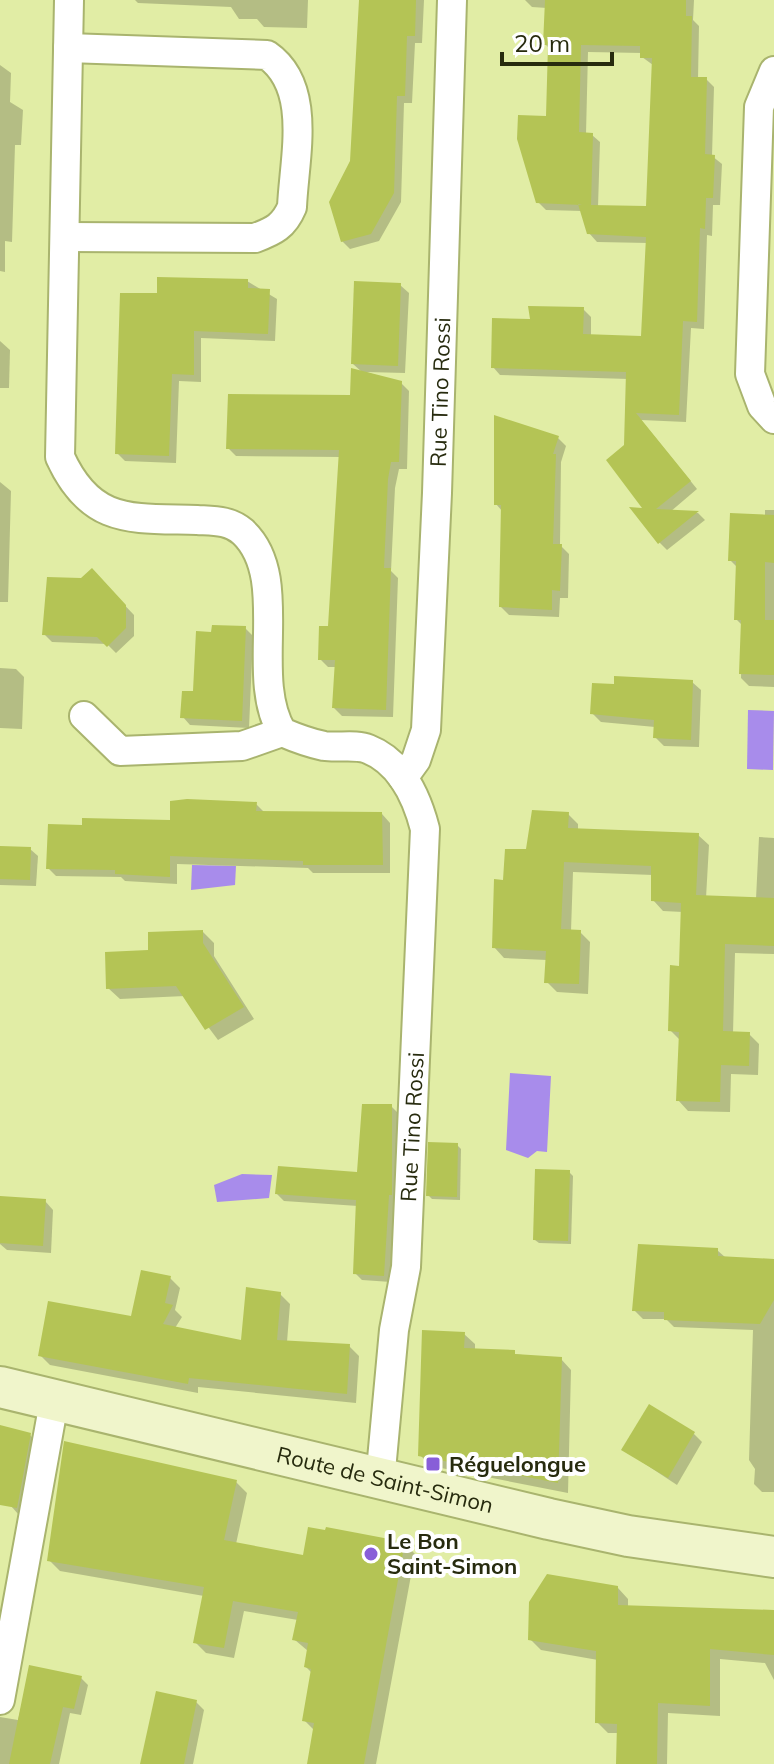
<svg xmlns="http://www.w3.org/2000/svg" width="774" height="1764" font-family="Mulish,sans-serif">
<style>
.water{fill:#a88ceb}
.shadow{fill:#0003;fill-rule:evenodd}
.building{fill:#b4c455;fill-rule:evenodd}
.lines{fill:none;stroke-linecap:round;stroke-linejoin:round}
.minor-casing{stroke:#a9b46e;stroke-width:32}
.secondary-casing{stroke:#a9b46e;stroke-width:44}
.minor{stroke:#fff;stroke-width:28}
.secondary{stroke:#f0f5cb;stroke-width:40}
.poi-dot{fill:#885ed8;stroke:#fff;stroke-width:3}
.labels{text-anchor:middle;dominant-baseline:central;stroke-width:8;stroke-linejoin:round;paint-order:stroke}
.street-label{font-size:22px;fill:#272b0e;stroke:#fff}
.poi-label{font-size:22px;font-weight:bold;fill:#272b0e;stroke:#fff;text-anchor:start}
</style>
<rect width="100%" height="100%" fill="#e1eda5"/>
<g class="water">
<path d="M 748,710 L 774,711 L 773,770 L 747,769 Z"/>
<path d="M 192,865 L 236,866 L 235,885 L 191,890 Z"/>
<path d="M 510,1073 L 551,1076 L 547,1152 L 537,1151 L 528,1158 L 506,1150 Z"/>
<path d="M 242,1174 L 272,1175 L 269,1198 L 217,1202 L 214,1185 Z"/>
</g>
<g class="shadow">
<path d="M 135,0 L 308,0 L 307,28 L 264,27 L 257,19 L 239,19 L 231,7 L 138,3 Z"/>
<path d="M 360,0 L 424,0 L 422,43 L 415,43 L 412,103 L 404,103 L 401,202 L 379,241 L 350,249 L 342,241 L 352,161 Z"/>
<path d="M 525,0 L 694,0 L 693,20 L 699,26 L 698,79 L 706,79 L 714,87 L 712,156 L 722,164 L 720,205 L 713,205 L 712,236 L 707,235 L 704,329 L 691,328 L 686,422 L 641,420 L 697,489 L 670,512 L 698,513 L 705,520 L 667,550 L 659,542 L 646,510 L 626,446 L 628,379 L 500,375 L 493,367 L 532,321 L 583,309 L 591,317 L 591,336 L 643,338 L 648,243 L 597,242 L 589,233 L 582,211 L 546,210 L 538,202 L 548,118 L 550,49 L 545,44 L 547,8 L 532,7 ZM 588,52 L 642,53 L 642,57 L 653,65 L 648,208 L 598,207 L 600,142 L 592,135 L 586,134 Z"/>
<path d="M 0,65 L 11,73 L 10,102 L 23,110 L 21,145 L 15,145 L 12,242 L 5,241 L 5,272 L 0,271 Z"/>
<path d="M 247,281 L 277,299 L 275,341 L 201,338 L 201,382 L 179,381 L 176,463 L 125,461 L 117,453 L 159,295 Z"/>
<path d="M 400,285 L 409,293 L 405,373 L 366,372 L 401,383 L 409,391 L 407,469 L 399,469 L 395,488 L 391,571 L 398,578 L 393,717 L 342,716 L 334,708 L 336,667 L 328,667 L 320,659 L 330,628 L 341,457 L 236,456 L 228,448 L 352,397 L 363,373 L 353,364 Z"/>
<path d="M 0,341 L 10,350 L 9,388 L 0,388 Z"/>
<path d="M 558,438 L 566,446 L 561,462 L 560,545 L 569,554 L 568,598 L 560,598 L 559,617 L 509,615 L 501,607 L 503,512 L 496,504 Z"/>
<path d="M 0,456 L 0,482 L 11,491 L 8,602 L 0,602 Z"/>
<path d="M 765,510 L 774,510 L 774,687 L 749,686 L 741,678 L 742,625 L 736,619 L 737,567 L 730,560 L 765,516 Z"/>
<path d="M 92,571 L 134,615 L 134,636 L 116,653 L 107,644 L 52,642 L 44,634 Z"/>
<path d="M 245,628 L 253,636 L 249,728 L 190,725 L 183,717 L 195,693 L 213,634 Z"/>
<path d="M 0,668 L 16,669 L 24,677 L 22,729 L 0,728 Z"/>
<path d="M 692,682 L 701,690 L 699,747 L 664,746 L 655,737 L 655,727 L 601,722 L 592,713 Z"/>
<path d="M 256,804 L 264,812 L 382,814 L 390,823 L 390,873 L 313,873 L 308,868 L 177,864 L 177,884 L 125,881 L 121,877 L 56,876 L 48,868 L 172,822 Z"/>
<path d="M 568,814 L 578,824 L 578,830 L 698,835 L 709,845 L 706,898 L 756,899 L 759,837 L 774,838 L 774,954 L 735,953 L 733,1034 L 749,1034 L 759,1044 L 758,1075 L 731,1074 L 730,1112 L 688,1111 L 678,1100 L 680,1040 L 670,1030 L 681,968 L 683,912 L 663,911 L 653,900 L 653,875 L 573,872 L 571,931 L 580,932 L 590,942 L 588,994 L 557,992 L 547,982 L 547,960 L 504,958 L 494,947 L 505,882 L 528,852 Z"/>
<path d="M 0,848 L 30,849 L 38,856 L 36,886 L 0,885 Z"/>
<path d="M 203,932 L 214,943 L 214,956 L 254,1019 L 218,1040 L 185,996 L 120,999 L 108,988 L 150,952 Z"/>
<path d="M 391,1106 L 398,1113 L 397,1145 L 401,1149 L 391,1282 L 362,1280 L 355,1273 L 358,1206 L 284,1201 L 277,1194 L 359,1174 Z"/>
<path d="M 457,1145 L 461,1149 L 460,1200 L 432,1199 L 428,1195 Z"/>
<path d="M 569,1172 L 573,1176 L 571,1244 L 539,1243 L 535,1240 Z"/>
<path d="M 45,1201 L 53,1210 L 51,1253 L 7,1250 L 0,1244 L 0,1218 Z"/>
<path d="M 717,1250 L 726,1258 L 774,1261 L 774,1492 L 762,1492 L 754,1484 L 755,1469 L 749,1460 L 753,1330 L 674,1327 L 666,1319 L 643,1319 L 634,1310 Z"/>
<path d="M 170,1278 L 180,1288 L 175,1310 L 182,1317 L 175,1328 L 243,1342 L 280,1294 L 290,1304 L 287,1342 L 349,1346 L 359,1356 L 356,1403 L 198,1387 L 198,1393 L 50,1365 L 40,1355 L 133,1318 Z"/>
<path d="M 464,1334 L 475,1344 L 475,1350 L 561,1359 L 571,1370 L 568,1493 L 431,1466 L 420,1455 Z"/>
<path d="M 694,1434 L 702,1442 L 677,1485 L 624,1450 Z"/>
<path d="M 30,1435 L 38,1444 L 19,1515 L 11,1506 Z"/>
<path d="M 236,1482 L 247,1493 L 236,1544 L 305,1557 L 404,1543 L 415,1554 L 376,1764 L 309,1764 L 315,1731 L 304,1720 L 313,1674 L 306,1667 L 308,1651 L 295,1640 L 298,1620 L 244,1611 L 234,1658 L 206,1653 L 195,1642 L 204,1596 L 60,1571 L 49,1560 Z"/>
<path d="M 618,1588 L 628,1599 L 628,1607 L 774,1611 L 774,1680 L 765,1663 L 720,1659 L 720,1716 L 668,1713 L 667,1764 L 618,1764 L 619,1733 L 608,1733 L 597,1722 L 598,1660 L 541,1650 L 530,1639 Z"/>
<path d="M 31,1667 L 81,1678 L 88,1685 L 81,1715 L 70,1713 L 59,1764 L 0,1764 L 0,1717 L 18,1720 Z"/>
<path d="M 196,1702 L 204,1710 L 193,1764 L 143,1764 Z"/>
</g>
<g class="building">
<path d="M 359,0 L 416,0 L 415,36 L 407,36 L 405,96 L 397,96 L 394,193 L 371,234 L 341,242 L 329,202 L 350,161 Z"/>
<path d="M 545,0 L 686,0 L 686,16 L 692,16 L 691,77 L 707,77 L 705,154 L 715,155 L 713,198 L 706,198 L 705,229 L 700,228 L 697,322 L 683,321 L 679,415 L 636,413 L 691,481 L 656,509 L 699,511 L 658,544 L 629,507 L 642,508 L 606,460 L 624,445 L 626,372 L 491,368 L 492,318 L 530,319 L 528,306 L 584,307 L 583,334 L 641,336 L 646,237 L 587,234 L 578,204 L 582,205 L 536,203 L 517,139 L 518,115 L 546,116 L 548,45 L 543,45 ZM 581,45 L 640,46 L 640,58 L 652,58 L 646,206 L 591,205 L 593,133 L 579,132 Z"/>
<path d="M 157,277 L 248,279 L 248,288 L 270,289 L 268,334 L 194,331 L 194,375 L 172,374 L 169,456 L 115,454 L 120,293 L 157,293 Z"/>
<path d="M 354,281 L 401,283 L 398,366 L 351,364 Z"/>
<path d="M 351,368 L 402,381 L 399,462 L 391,462 L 388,479 L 384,568 L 391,568 L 386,710 L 332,708 L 335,660 L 318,660 L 319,626 L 328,626 L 339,450 L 226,449 L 228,394 L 350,395 Z"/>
<path d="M 494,415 L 559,436 L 553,454 L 556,454 L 553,544 L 562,544 L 560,591 L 552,590 L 552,610 L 499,607 L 501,505 L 494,505 Z"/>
<path d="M 730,513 L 774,515 L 774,563 L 765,562 L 765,620 L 751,620 L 774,620 L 774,675 L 739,674 L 741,620 L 734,620 L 736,561 L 728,561 Z"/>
<path d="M 92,568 L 126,605 L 126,628 L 107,647 L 97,637 L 42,635 L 47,577 L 81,578 Z"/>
<path d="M 212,625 L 246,626 L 242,721 L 180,718 L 182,691 L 193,691 L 196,631 L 211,632 Z"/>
<path d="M 614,676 L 693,680 L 691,740 L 653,738 L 654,720 L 590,714 L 592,683 L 614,684 Z"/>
<path d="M 187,799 L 257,802 L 256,811 L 382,812 L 383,865 L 303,865 L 303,861 L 170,856 L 170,877 L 115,874 L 115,870 L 46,869 L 48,824 L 82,825 L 82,818 L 170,820 L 170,801 Z"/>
<path d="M 532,810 L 569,812 L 568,828 L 699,833 L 696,895 L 774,898 L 774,946 L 725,944 L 723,1031 L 750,1032 L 749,1066 L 721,1065 L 720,1102 L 676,1101 L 679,1032 L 668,1031 L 670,965 L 679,966 L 681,903 L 651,901 L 651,866 L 564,862 L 561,929 L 581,930 L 579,984 L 544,983 L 546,951 L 492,948 L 494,879 L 503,880 L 505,849 L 526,849 Z"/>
<path d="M 0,846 L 31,847 L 30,880 L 0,879 Z"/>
<path d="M 203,930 L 203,943 L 244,1007 L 205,1030 L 176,986 L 106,989 L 105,952 L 148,950 L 148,932 Z"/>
<path d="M 362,1104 L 392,1104 L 392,1195 L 389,1195 L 384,1276 L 353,1274 L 356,1200 L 275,1194 L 278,1166 L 357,1172 Z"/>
<path d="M 428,1142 L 458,1143 L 457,1197 L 426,1196 Z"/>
<path d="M 535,1169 L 570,1170 L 568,1241 L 533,1240 Z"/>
<path d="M 0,1196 L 46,1199 L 43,1246 L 0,1243 Z"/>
<path d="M 638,1244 L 718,1248 L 718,1256 L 774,1259 L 774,1300 L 760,1324 L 664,1320 L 664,1312 L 632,1311 Z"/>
<path d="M 141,1270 L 171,1276 L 165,1303 L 173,1305 L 163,1324 L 241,1340 L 246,1287 L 281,1292 L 277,1340 L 350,1344 L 347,1394 L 189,1378 L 188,1384 L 38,1356 L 48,1301 L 131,1316 Z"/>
<path d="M 422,1330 L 465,1332 L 464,1348 L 515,1350 L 515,1354 L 562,1357 L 558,1483 L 418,1456 Z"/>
<path d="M 649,1404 L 695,1432 L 668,1478 L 621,1450 Z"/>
<path d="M 0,1425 L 31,1433 L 17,1508 L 0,1505 Z"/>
<path d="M 64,1441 L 237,1480 L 224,1540 L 303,1555 L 308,1527 L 325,1530 L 326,1527 L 405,1542 L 364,1764 L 307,1764 L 314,1723 L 302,1721 L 311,1669 L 304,1667 L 308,1643 L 292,1640 L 298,1612 L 233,1601 L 224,1648 L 193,1643 L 204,1587 L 47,1561 Z"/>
<path d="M 547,1574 L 618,1586 L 618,1605 L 774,1610 L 774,1655 L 710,1649 L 710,1706 L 658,1703 L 657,1764 L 616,1764 L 617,1724 L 595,1723 L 596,1651 L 528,1640 L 529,1602 Z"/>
<path d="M 29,1665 L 82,1676 L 74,1709 L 63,1707 L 50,1764 L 9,1764 Z"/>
<path d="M 156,1691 L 197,1700 L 184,1764 L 140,1764 Z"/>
</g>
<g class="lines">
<defs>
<g id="minor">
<path d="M 69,0 L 60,457 C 91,525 131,518 197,520 C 214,521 229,520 243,532 C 292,578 248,675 282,732 C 296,738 309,743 324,746 C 338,748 356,744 368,749 C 401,762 417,798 425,829 L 406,1267 L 394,1330 L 380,1481"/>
<path d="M 774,71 L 759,107 L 750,374 L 762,406 L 774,419"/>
<path d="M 66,237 L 255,238 C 274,231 284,226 292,207 C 294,158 313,87 267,55 L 68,48"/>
<path d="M 84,716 L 120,751 L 242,746 L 282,732"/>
<path id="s1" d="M 403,778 L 416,760 L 426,730 L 437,493 L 452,0"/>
<path d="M 0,1700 L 54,1402"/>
</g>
<g id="secondary">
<path id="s2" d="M 0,1387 L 549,1519 L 628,1536 L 774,1557"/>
</g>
</defs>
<use href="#minor" class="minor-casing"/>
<use href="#secondary" class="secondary-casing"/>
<use href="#minor" class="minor"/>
<use href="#secondary" class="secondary"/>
</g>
<g class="poi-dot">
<rect x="425" y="1456" width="16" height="16" rx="4"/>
<circle cx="371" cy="1554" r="8"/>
</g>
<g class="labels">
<g class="street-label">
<text stroke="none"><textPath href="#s1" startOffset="392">Rue Tino Rossi</textPath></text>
<text transform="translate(412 1127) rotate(-87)">Rue Tino Rossi</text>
<text stroke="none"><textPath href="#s2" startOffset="396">Route de Saint-Simon</textPath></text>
</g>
<g class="poi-label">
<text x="449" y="1464">Réguelongue</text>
<text x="387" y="1541">Le Bon<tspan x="387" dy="25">Saint-Simon</tspan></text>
</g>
</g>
<path d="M502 52v12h110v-12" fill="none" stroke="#272b0e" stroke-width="4"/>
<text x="514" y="52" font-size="24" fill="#272b0e" stroke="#ffffff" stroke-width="6" paint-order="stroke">20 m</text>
</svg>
